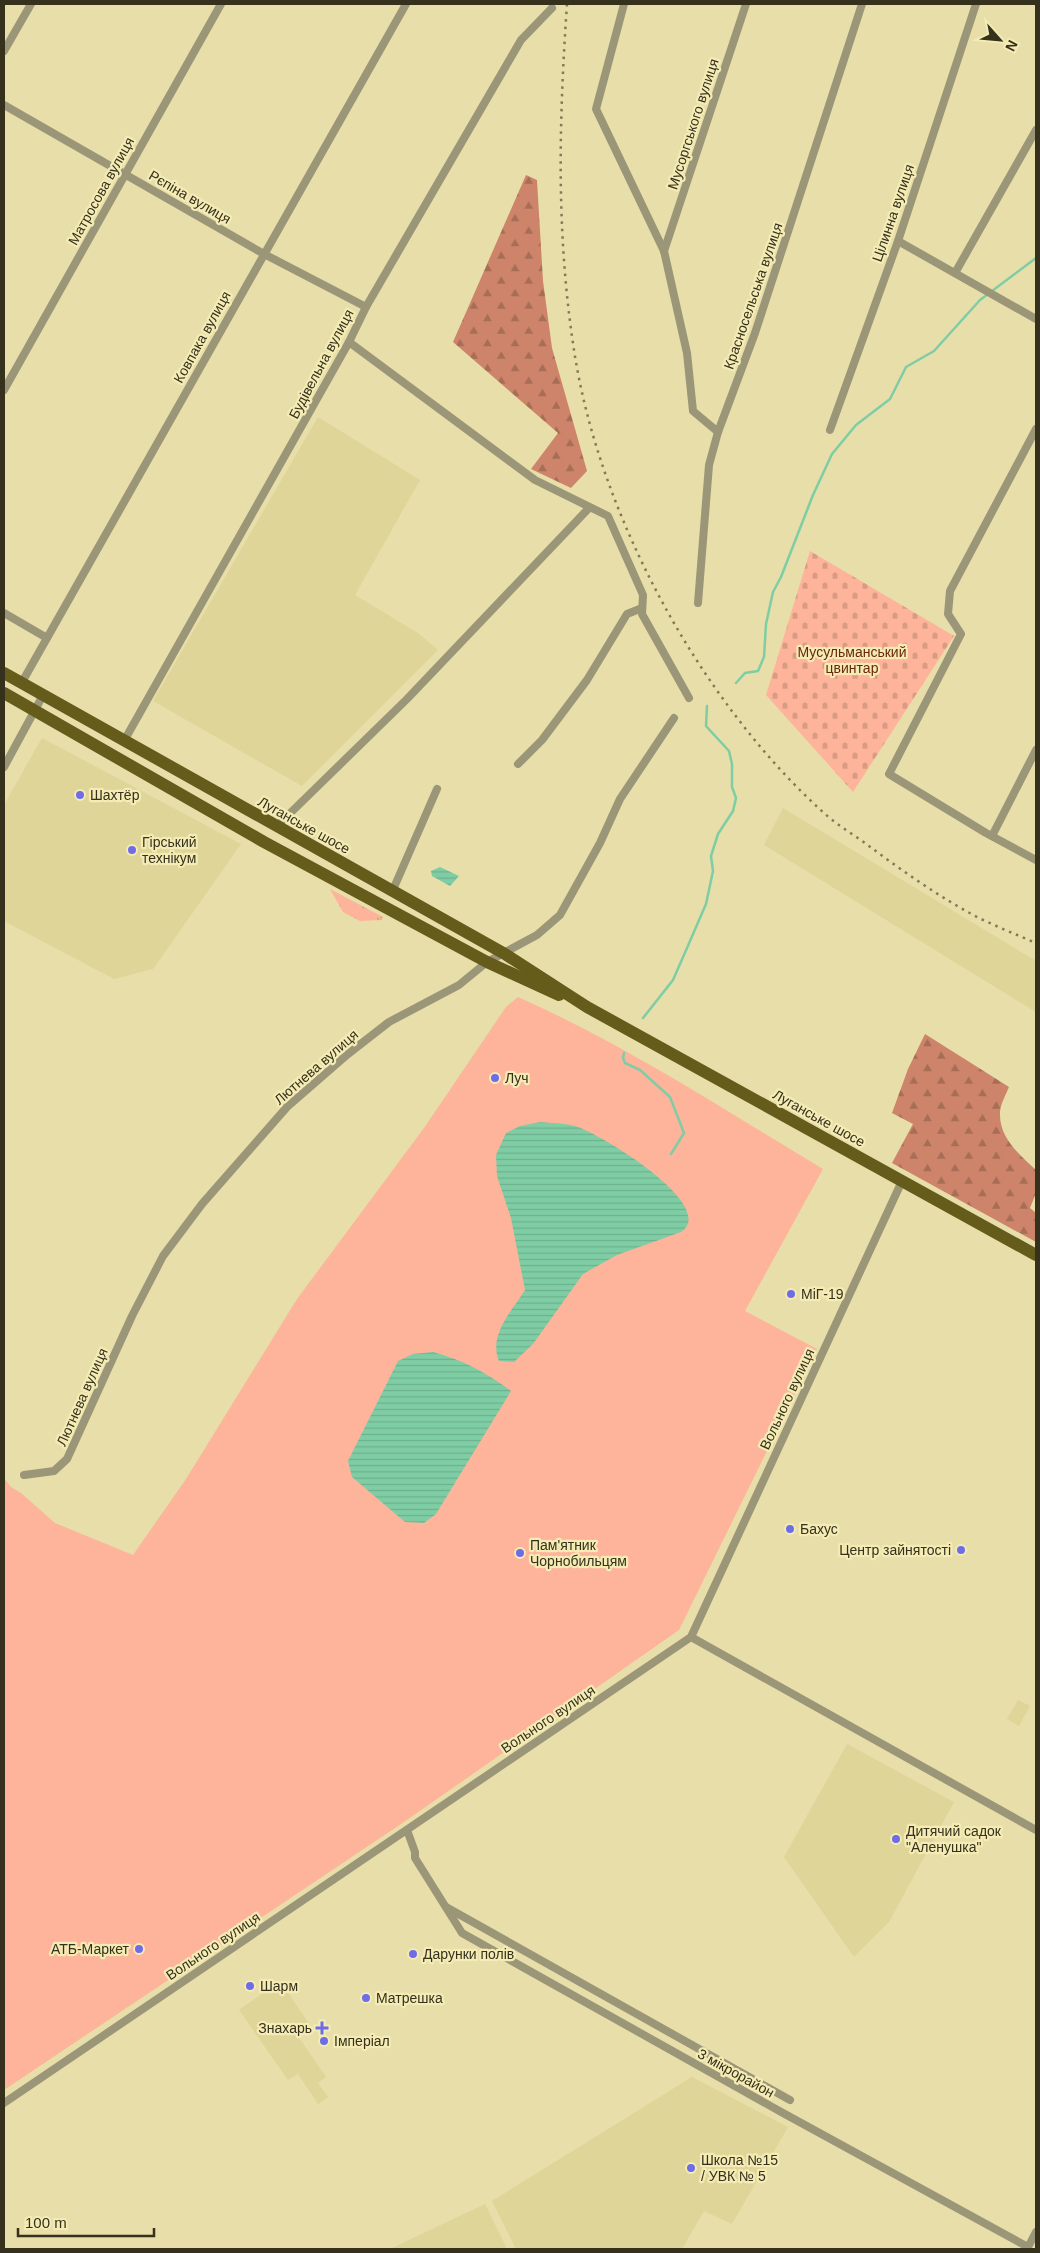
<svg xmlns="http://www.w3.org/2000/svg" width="1040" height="2253" font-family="Helvetica,sans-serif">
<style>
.built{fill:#dfd598}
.grass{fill:url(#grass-tufts)}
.forest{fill:url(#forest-firs)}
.cemetery{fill:url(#cemetery-stones)}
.park{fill:#feb49a}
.water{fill:url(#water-rules)}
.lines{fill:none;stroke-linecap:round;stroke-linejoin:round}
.stream{stroke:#7fcda4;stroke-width:2.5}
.minor{stroke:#9b9677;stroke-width:8}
.primary{stroke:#655b1b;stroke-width:12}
.rail{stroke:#807a58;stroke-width:2.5;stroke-dasharray:2.5 5;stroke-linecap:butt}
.poi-dot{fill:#6e6de7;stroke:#f4ebb5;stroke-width:2}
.labels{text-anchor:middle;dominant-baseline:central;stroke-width:4.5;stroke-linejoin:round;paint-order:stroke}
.street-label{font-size:14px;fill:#35311c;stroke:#f4ebb5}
.park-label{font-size:14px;fill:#6a270d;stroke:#f4ebb5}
.poi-label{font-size:14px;fill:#35311c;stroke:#f4ebb5;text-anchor:start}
</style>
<defs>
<pattern id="grass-tufts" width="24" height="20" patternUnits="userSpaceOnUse" patternTransform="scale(1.25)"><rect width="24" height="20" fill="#feb49a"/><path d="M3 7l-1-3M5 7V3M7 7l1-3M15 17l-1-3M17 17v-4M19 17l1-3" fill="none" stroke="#da9b84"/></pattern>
<pattern id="forest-firs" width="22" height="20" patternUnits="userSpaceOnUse" patternTransform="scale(1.25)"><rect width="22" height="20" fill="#cd846a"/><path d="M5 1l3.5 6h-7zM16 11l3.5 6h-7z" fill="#a76d56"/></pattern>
<pattern id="cemetery-stones" width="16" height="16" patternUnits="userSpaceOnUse" patternTransform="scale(1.25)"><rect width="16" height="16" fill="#feb49a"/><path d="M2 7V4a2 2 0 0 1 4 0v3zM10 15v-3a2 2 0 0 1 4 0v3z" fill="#da9b84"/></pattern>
<pattern id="water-rules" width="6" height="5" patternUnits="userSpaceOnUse" patternTransform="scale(1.25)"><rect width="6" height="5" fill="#7fcda4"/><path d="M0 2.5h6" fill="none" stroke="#6eb08d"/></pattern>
</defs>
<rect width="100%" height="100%" fill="#e7dea9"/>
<g class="built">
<path d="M 318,417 L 420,480 L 355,595 L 418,633 L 438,650 L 302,786 L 153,701 Z"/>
<path d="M 42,738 L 241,844 L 153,969 L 114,979 L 4,921 L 4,805 Z"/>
<path d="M 783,808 L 1036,961 L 1036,1012 L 764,845 Z"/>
<path d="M 1018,1700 L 1030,1706 L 1019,1726 L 1007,1719 Z"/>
<path d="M 847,1744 L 954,1802 L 889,1922 L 854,1957 L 784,1857 Z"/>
<path d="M 280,1981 L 308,2022 L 295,2032 L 326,2077 L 318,2083 L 328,2097 L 318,2104 L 298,2074 L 288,2080 L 239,2010 Z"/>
<path d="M 692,2077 L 788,2127 L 732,2224 L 704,2211 L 682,2249 L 516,2249 L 492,2201 Z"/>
<path d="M 485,2204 L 507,2249 L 390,2249 Z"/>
</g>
<path class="grass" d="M 330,889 L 383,917 L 381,920 L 360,921 L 343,912 Z"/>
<g class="forest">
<path d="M 526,175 L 537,180 L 543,281 L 552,348 L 587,471 L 571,488 L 531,469 L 558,433 L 453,342 Z"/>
<path d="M 925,1034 L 1009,1087 C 1006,1094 1000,1105 1000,1113 C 999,1138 1020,1155 1036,1170 L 1036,1193 L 1030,1208 L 1036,1213 L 1036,1242 L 892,1163 L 913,1124 L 892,1113 L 908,1069 Z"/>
</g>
<path class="cemetery" d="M 810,551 L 954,636 L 853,792 L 766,695 Z"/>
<path class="park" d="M 518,997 C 624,1044 723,1109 823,1169 L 745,1311 L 817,1349 L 679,1630 L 404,1822 L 4,2090 L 4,1478 L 11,1487 L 21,1493 L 55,1523 L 133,1555 L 186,1479 L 297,1299 L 424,1128 L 506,1007 Z"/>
<g class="water">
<path d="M 440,867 L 459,876 L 450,886 L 432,876 L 431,871 Z"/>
<path d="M 540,1122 C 551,1123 564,1123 575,1126 C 598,1132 720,1206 681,1232 L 617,1255 L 583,1274 L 533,1344 L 514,1362 L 499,1361 C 488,1335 512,1311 525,1290 L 511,1218 L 497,1176 L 496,1155 L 506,1133 L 520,1126 Z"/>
<path d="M 433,1352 C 461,1359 487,1373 511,1391 L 436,1514 L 424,1523 L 405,1522 L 352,1477 L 348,1461 L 398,1361 L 413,1354 Z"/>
</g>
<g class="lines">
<g class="stream">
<path d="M 736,683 L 745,673 L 758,671 L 764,657 L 766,624 L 773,592 L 781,577 L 813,495 L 832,454 L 856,425 L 890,399 L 906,367 L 934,351 L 980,300 L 1036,258"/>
<path d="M 643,1018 L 673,980 L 687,948 L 706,904 L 713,871 L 711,856 L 718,834 L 733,811 L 736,798 L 732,787 L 732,764 L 729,751 L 706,726 L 707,706"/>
<path d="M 624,1053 L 623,1058 L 625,1063 L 640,1070 L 670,1097 L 684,1133 L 671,1154"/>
</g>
<g class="minor">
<path d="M 624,4 L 596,109 L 664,251 L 687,353 L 693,411 L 718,432"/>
<path d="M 4,51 L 31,4"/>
<path d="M 4,105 L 264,254 L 366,307"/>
<path d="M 898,241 L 1036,319"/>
<path d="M 664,251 L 746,4"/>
<path d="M 955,273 L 1036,130"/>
<path d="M 349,342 L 535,480 L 608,516 L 643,595 L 642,614 L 689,698"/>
<path d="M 4,390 L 221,4"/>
<path d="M 1036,429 L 950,591 L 948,614 L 961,634 L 889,774 L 986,833 L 1036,860"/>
<path d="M 830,430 L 898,241 L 976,4"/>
<path d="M 698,603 L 709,465 L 718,432 L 755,333 L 862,4"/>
<path d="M 4,613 L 47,638"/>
<path d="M 21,684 L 406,4"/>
<path d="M 124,741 L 349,342 L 366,307 L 521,40 L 552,8"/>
<path d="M 518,764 L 542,740 L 587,680 L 627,614 L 642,608"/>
<path d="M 4,767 L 42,697"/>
<path d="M 276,827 L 407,699 L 589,508"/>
<path d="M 992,836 L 1036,750"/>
<path d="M 392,892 L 437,789"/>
<path d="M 24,1475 L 54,1471 L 67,1459 L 132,1316 L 163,1256 L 202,1204 L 287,1107 L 348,1054 L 389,1022 L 459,985 L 487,962 L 537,935 L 560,915 L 600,843 L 620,799 L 674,718"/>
<path d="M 691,1637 L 1036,1830"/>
<path d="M 407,1830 L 415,1852 L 415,1858 L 462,1933 L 783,2113 L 1028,2247"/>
<path d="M 446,1907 L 790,2100"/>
<path d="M 4,2103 L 691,1637 L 902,1181"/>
<path d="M 1027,2249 L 1036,2232"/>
</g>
<g class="primary">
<path d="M 4,673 L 505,954 L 587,1007 L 1036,1255"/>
<path d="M 4,693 L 264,842 L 487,962 L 559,995"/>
</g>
<path class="rail" d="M 567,4 C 559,121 556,233 574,350 C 599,515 700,701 824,813 C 836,824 851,833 865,843 C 901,870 939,897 979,918 C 998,927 1017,935 1036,943"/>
</g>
<g class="poi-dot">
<circle cx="80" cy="795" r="5"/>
<circle cx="132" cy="850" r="5"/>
<circle cx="495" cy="1078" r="5"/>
<circle cx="791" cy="1294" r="5"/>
<circle cx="790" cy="1529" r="5"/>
<circle cx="961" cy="1550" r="5"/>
<circle cx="520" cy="1553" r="5"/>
<circle cx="896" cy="1839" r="5"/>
<circle cx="139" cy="1949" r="5"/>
<circle cx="413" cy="1954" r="5"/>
<circle cx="250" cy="1986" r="5"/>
<circle cx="366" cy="1998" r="5"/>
<path d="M319.5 2020.5h5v5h5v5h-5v5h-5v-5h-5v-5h5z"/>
<circle cx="324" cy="2041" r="5"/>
<circle cx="691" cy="2168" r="5"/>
</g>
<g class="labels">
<g class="street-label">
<text transform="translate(693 124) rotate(-72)">Мусоргського вулиця</text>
<text transform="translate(101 191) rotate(-61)">Матросова вулиця</text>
<text transform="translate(190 197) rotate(30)">Рєпіна вулиця</text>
<text transform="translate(893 213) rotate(-71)">Цілинна вулиця</text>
<text transform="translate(753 296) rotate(-71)">Красносельська вулиця</text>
<text transform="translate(202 337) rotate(-61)">Ковпака вулиця</text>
<text transform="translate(321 364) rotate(-62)">Будівельна вулиця</text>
<text transform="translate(304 825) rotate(29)">Луганське шосе</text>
<text transform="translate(316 1067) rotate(-41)">Лютнева вулиця</text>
<text transform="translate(819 1118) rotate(29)">Луганське шосе</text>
<text transform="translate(82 1397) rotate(-66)">Лютнева вулиця</text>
<text transform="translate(787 1399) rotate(-65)">Вольного вулиця</text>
<text transform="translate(548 1719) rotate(-34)">Вольного вулиця</text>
<text transform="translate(213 1946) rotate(-34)">Вольного вулиця</text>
<text transform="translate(736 2073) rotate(29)">3 мікрорайон</text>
</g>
<g class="park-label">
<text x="852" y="652">Мусульманський<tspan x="852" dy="16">цвинтар</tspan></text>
</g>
<g class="poi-label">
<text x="90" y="795">Шахтёр</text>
<text x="142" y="842">Гірський<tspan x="142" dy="16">технікум</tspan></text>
<text x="505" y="1078">Луч</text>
<text x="801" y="1294">МіГ-19</text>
<text x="800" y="1529">Бахус</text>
<text x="530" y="1545">Пам'ятник<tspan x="530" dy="16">Чорнобильцям</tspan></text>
<text x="951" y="1550" text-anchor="end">Центр зайнятості</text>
<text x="906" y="1831">Дитячий садок<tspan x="906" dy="16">"Аленушка"</tspan></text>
<text x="129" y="1949" text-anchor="end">АТБ-Маркет</text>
<text x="423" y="1954">Дарунки полів</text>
<text x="260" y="1986">Шарм</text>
<text x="376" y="1998">Матрешка</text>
<text x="312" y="2028" text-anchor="end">Знахарь</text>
<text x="334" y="2041">Імперіал</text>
<text x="701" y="2160">Школа №15<tspan x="701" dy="16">/ УВК № 5</tspan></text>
</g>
</g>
<rect width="1040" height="2253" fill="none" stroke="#35311c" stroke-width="10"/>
<g transform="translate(1000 40) rotate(117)" stroke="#f4ebb5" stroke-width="4" paint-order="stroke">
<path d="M0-4L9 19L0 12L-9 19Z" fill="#35311c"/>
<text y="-8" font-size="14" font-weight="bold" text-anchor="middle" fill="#35311c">N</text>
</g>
<path d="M18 2228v8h136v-8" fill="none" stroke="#35311c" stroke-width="2.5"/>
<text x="25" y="2228" font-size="15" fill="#35311c" stroke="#f4ebb5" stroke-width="4" paint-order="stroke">100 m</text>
</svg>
